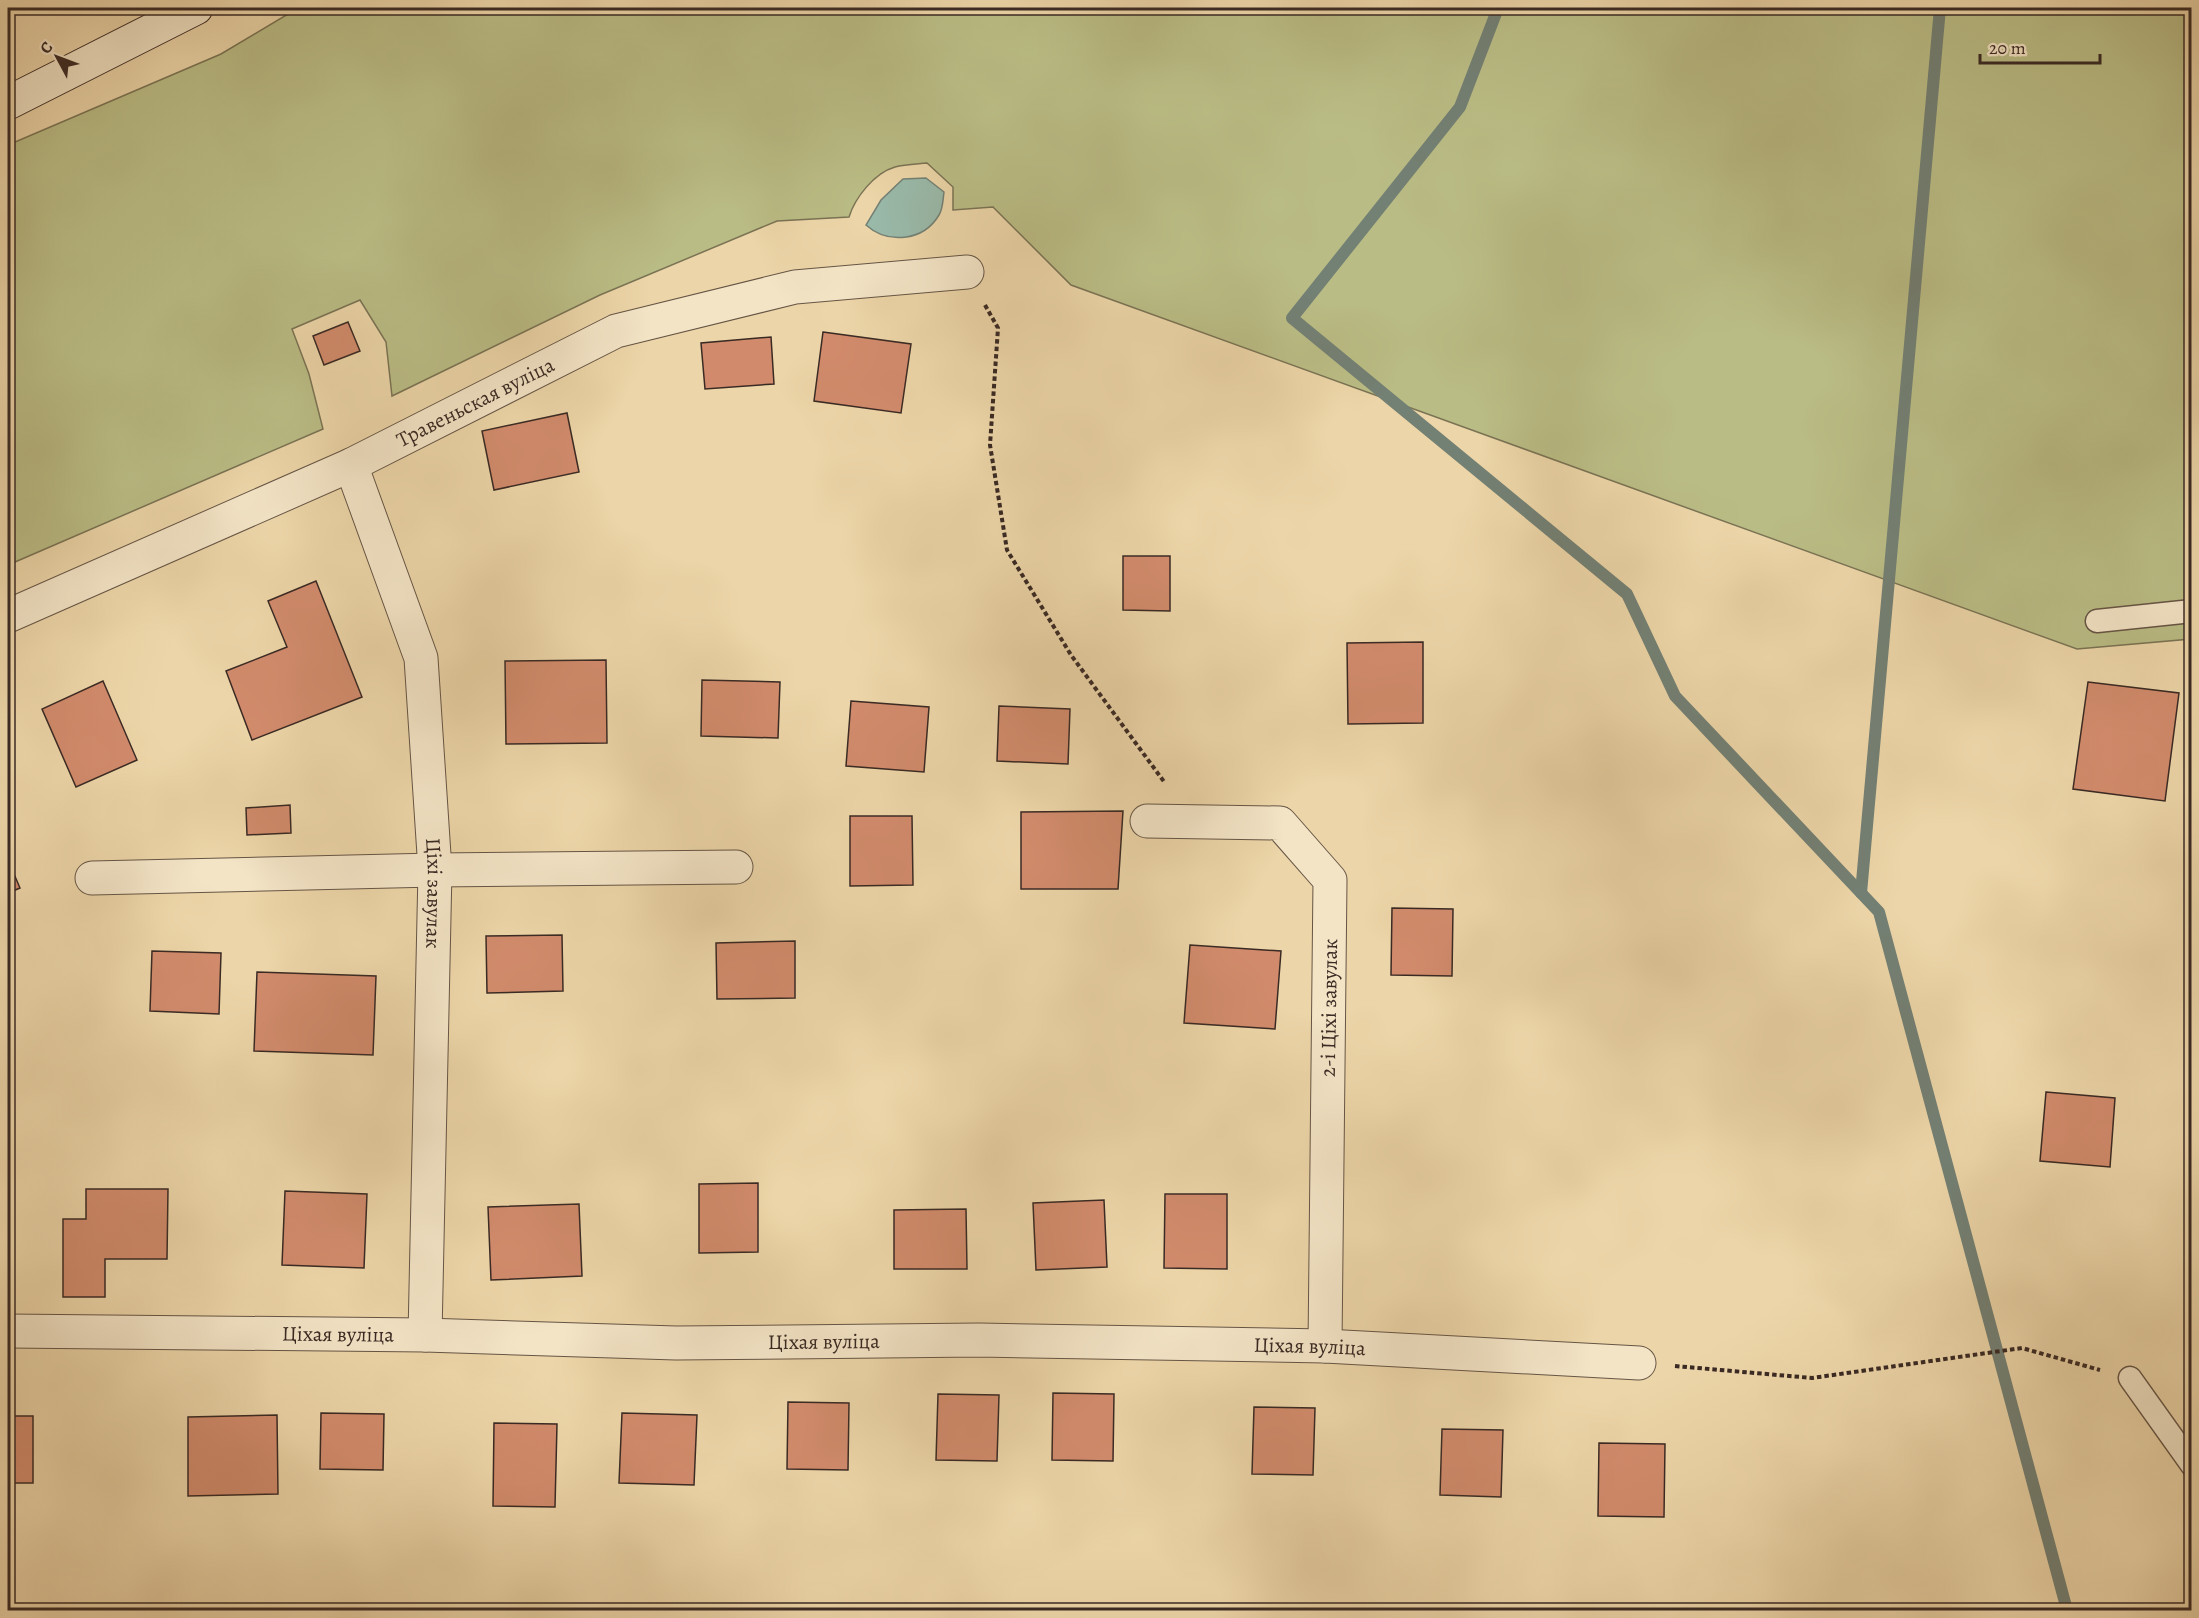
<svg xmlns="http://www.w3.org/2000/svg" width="2199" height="1618" font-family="Alegreya,serif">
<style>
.green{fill:#babc85;stroke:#7a7354;stroke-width:1.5}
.water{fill:#99b9a9;stroke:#738074;stroke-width:1.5}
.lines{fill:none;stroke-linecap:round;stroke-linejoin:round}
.stream{stroke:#738074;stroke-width:12}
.building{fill:#d18b6c;stroke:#3a2a24;stroke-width:1.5}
.service-casing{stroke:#665545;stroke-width:25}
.minor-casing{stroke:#665545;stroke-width:35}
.secondary-casing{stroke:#3a2a24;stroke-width:35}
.path{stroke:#3a2a24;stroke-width:4;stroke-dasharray:4.5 3;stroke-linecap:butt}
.service{stroke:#f3e4c6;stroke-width:22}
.minor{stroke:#f3e4c6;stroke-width:33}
.secondary{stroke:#f3e4c6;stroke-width:33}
.labels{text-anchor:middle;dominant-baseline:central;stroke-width:4.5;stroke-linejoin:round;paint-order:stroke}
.street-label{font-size:21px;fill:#3a2a24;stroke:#f3e4c6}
</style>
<rect width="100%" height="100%" fill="#ecd5a8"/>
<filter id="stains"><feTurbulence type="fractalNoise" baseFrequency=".00333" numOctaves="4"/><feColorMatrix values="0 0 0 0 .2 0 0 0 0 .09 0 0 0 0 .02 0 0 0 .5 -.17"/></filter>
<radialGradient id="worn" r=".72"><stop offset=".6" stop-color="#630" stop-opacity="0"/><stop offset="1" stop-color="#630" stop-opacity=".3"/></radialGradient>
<path class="green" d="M 298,8 L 2191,8 L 2191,639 L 2077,649 L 1071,285 L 993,207 L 953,210 L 953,187 L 927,163 C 917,164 905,164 895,167 C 874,173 855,198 849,217 L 777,221 L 600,295 L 392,396 L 386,342 L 360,300 L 292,329 L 309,374 L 323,429 L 8,565 L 8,145 L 221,54 Z"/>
<path class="water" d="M 926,178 L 944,192 C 943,199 943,209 939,215 C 923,242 887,244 866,225 L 881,200 L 903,179 Z"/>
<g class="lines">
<g class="stream">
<path d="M 1498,8 L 1460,107 L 1292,318 L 1627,594 L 1675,696 L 1879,912 L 2067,1610"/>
<path d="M 1861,893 L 1940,8"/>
</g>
</g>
<g class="building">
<path d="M 348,322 L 360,351 L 324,365 L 313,336 Z"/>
<path d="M 823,332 L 911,344 L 901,413 L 814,401 Z"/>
<path d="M 771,337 L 774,384 L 705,389 L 701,343 Z"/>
<path d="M 567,413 L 579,472 L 494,490 L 482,431 Z"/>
<path d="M 1123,556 L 1170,556 L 1170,611 L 1123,610 Z"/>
<path d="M 316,581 L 362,697 L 252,740 L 226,671 L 287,647 L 268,601 Z"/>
<path d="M 1423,642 L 1423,723 L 1348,724 L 1347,643 Z"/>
<path d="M 606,660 L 607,743 L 506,744 L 505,661 Z"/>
<path d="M 702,680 L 780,682 L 778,738 L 701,736 Z"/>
<path d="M 103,681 L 137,760 L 76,787 L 42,709 Z"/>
<path d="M 2088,682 L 2179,693 L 2165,801 L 2073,789 Z"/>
<path d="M 851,701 L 929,707 L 924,772 L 846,766 Z"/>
<path d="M 999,706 L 1070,709 L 1068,764 L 997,761 Z"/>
<path d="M 290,805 L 291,833 L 247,835 L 246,808 Z"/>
<path d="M 1123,811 L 1118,889 L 1021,889 L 1021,812 Z"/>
<path d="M 850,816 L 912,816 L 913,885 L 850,886 Z"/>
<path d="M 8,860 L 20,888 L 8,893 Z"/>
<path d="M 1392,908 L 1453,909 L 1452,976 L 1391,975 Z"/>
<path d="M 562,935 L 563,991 L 487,993 L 486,936 Z"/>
<path d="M 795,941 L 795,998 L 717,999 L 716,943 Z"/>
<path d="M 1190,945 L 1281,951 L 1275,1029 L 1184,1023 Z"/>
<path d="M 152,951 L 221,953 L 219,1014 L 150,1011 Z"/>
<path d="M 257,972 L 376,976 L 373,1055 L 254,1051 Z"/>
<path d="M 2046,1092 L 2115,1098 L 2110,1167 L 2040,1161 Z"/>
<path d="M 758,1183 L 758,1252 L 699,1253 L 699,1184 Z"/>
<path d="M 86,1189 L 168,1189 L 167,1259 L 105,1259 L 105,1297 L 63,1297 L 63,1219 L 86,1219 Z"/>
<path d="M 285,1191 L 367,1194 L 364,1268 L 282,1265 Z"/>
<path d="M 1165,1194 L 1227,1194 L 1227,1269 L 1164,1268 Z"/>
<path d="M 1104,1200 L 1107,1267 L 1036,1270 L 1033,1203 Z"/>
<path d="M 579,1204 L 582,1276 L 491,1280 L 488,1207 Z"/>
<path d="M 966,1209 L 967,1269 L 894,1269 L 894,1210 Z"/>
<path d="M 1053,1393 L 1114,1394 L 1113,1461 L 1052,1460 Z"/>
<path d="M 938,1394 L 999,1395 L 997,1461 L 936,1460 Z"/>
<path d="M 788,1402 L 849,1403 L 848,1470 L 787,1469 Z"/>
<path d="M 1254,1407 L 1315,1408 L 1313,1475 L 1252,1474 Z"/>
<path d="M 321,1413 L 384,1414 L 383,1470 L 320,1469 Z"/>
<path d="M 622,1413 L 697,1415 L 694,1485 L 619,1483 Z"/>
<path d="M 277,1415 L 278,1494 L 188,1496 L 188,1417 Z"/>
<rect x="8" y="1416" width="25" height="67"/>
<path d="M 494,1423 L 557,1424 L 555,1507 L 493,1506 Z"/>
<path d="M 1442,1429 L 1503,1430 L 1501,1497 L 1440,1495 Z"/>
<path d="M 1599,1443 L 1665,1444 L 1664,1517 L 1598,1516 Z"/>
</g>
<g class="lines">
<defs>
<g id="service">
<path d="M 2097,621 L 2192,611"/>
<path d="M 2130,1378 L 2192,1465"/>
</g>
<g id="minor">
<path id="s1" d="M 351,465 L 421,658 L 435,870 L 425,1335"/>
<path id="s2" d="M 8,616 L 351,465 L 616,331 L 795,287 L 967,272"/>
<path d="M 1147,821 L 1280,823 L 1330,880 L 1325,1346"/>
<path d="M 92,878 L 435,870 L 736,867"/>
<path id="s3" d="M 8,1331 L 425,1335 L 676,1343 L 979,1340 L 1325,1346 L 1639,1363"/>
</g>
<path id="secondary" d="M 8,103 L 196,8"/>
</defs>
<use href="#service" class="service-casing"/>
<use href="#minor" class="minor-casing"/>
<use href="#secondary" class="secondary-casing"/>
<g class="path">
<path d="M 985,305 L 998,328 L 990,445 L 1007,550 L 1071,655 L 1165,783"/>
<path d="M 1675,1366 L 1812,1378 L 2022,1348 L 2100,1370"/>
</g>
<use href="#service" class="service"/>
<use href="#minor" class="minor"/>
<use href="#secondary" class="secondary"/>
</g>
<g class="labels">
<g class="street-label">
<text stroke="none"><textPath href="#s2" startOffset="514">Травеньская вуліца</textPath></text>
<text stroke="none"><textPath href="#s1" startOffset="441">Ціхі завулак</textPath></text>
<text transform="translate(1329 1008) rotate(-89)">2-і Ціхі завулак</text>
<text stroke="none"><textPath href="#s3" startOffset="330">Ціхая вуліца</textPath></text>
<text stroke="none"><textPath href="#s3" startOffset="816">Ціхая вуліца</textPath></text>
<text stroke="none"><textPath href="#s3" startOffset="1302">Ціхая вуліца</textPath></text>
</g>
</g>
<rect width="2199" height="1618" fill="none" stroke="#ecd5a8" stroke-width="30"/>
<rect x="9" y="9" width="2181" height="1600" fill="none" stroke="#3a2a24" stroke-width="3"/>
<rect x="15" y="15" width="2169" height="1588" fill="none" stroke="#3a2a24" stroke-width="1.5"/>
<g transform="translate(57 57) rotate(311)" stroke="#f3e4c6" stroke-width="4.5" paint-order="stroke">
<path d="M0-4.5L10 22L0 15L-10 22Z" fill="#3a2a24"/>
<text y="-9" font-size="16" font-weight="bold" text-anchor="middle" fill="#3a2a24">С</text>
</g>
<path d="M1980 54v9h120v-9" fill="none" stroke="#3a2a24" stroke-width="3"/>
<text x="1989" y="54" font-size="18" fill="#3a2a24" stroke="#f3e4c6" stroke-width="4.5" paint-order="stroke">20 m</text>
<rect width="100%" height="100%" filter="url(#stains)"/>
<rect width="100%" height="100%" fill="url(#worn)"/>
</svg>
